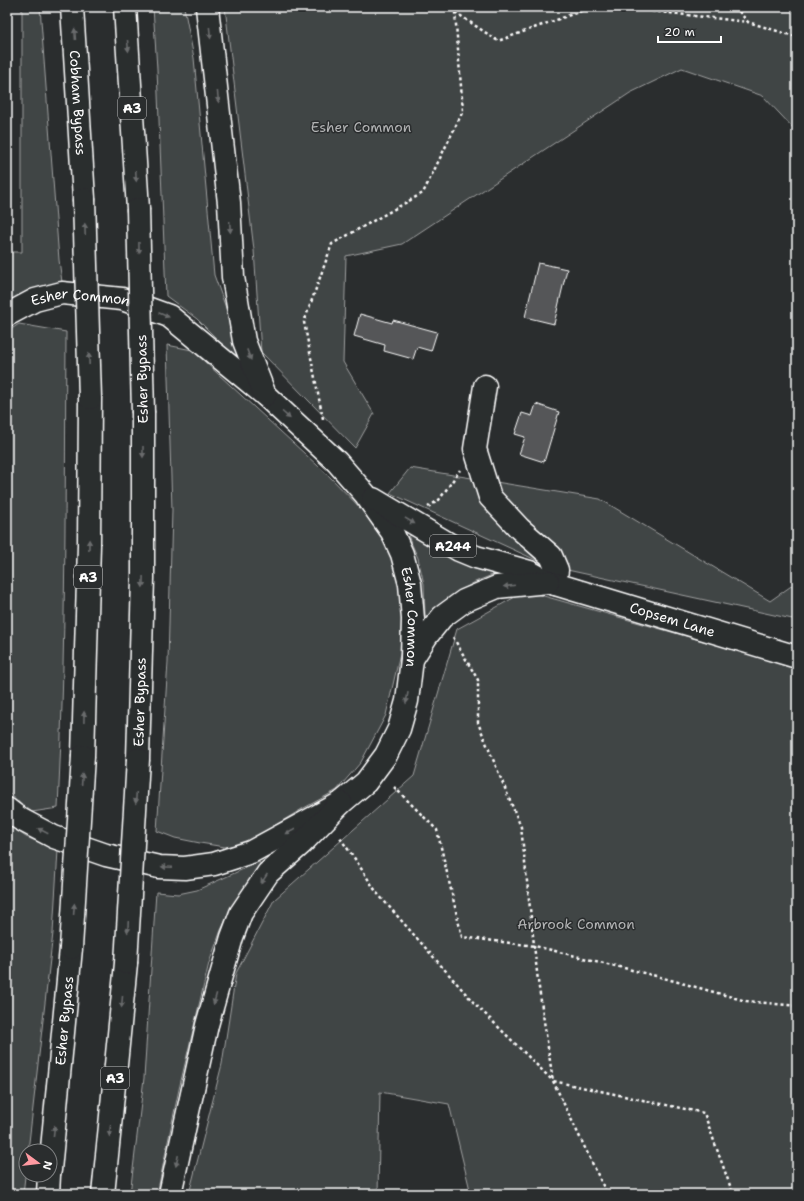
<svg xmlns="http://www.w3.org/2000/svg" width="804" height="1201" font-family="'Shantell Sans',sans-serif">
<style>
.green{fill:#414445;stroke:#a0a2a2}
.building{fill:#555758;stroke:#fff}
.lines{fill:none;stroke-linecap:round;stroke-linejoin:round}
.street-casing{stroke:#fff;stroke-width:25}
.primary-casing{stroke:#fff;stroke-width:25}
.highway-casing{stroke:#fff;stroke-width:25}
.path{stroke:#fff;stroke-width:2.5;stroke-dasharray:3 3;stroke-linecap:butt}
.street{stroke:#2a2d2e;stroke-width:22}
.primary{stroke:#2a2d2e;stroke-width:22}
.highway{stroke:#2a2d2e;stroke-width:22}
.highway-bridge-casing{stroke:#fff;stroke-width:25;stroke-linecap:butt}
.highway-bridge{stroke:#2a2d2e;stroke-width:22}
.oneway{fill:#6a6c6d}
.labels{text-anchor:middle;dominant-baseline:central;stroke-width:3;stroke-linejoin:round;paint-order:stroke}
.shield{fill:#2a2d2e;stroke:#bfc0c0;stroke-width:1}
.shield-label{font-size:13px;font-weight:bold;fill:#fff}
.street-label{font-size:14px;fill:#fff;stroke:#2a2d2e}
.park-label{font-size:14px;fill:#b3b4b5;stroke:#2a2d2e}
</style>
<rect width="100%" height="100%" fill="#2a2d2e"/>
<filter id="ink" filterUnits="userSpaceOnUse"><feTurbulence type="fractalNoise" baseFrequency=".025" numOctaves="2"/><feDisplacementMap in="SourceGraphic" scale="8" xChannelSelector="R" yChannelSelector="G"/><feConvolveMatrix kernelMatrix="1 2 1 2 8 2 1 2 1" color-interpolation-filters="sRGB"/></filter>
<g filter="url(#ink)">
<g class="green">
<path d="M 22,7 L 40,7 L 59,260 L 62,282 L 7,304 L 7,252 L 22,252 Z"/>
<path d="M 153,7 L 184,7 L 194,58 L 214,275 L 226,308 L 237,356 L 231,353 L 197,319 L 166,296 L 157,69 Z"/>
<path d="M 225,7 L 797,7 L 797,132 L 763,96 L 682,68 L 630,93 L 402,244 L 346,256 L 343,362 L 374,414 L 355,448 L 261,352 L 254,250 Z"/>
<path d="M 19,324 L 66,332 C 65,491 66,649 58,808 L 32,812 L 7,792 L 7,332 Z"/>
<path d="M 167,345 L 192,350 L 330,477 L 374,522 L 392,557 L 398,578 L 402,614 L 400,654 L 386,715 L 361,762 L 337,790 L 302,809 L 246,843 L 225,847 L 200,843 L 175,838 L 157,831 L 168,662 L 172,510 Z"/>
<path d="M 410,468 L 600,499 L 770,601 L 797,582 L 797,620 L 549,566 L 390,493 Z"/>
<path d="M 412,535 L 497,573 L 475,582 L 460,591 L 427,618 L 425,615 L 424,584 L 418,558 L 409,538 L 409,536 Z"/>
<path d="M 526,591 L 746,653 L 797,668 L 797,1194 L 471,1194 L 449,1104 L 380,1092 L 378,1194 L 189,1194 L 222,1064 L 236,973 L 274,900 L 414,776 L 457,629 Z"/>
<path d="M 7,824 L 26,837 L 58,850 L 53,933 L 28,1151 L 26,1151 L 26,1168 L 23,1194 L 7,1194 Z"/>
<path d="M 259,862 L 262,866 L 235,902 L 221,930 L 209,963 L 179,1089 L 157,1194 L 130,1194 L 144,1078 L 156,892 L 178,894 L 197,890 Z"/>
</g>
<g class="building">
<path d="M 538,263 L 567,269 L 554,324 L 525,317 Z"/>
<path d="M 360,314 L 392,323 L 393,320 L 437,332 L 431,351 L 417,347 L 413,359 L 384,351 L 385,345 L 354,336 Z"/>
<path d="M 536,404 L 559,412 L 544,462 L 519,454 L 525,437 L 515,434 L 522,413 L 532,416 Z"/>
</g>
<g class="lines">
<defs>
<path id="street" d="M 485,386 L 475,449 L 490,497 L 520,529 L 551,556 L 557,570 L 555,584"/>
<g id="primary">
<path id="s1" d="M 7,315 L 35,300 L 62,293 L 122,299 L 169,316 L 247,380 L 265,395 L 337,462 L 365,494 L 392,532 L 402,554 L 410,584 L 413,619 L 412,659 L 407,701 L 399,729 L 386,755 L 366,782 L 341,803 L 251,852 L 214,864 L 185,868 L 159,867 L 106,855 L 54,837 L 20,819 L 7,809"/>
<path id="s2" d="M 373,499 L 459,550 L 476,557 L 530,572 L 548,582 L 555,584 L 797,657"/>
<path d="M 412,659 L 426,637 L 442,617 L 464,601 L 497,587 L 548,582"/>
</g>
<g id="highway">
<path id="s3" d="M 72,7 L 84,199"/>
<path d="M 125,7 L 138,209"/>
<path d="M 207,7 L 229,203 L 233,277 L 244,341 L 265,395"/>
<path d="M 83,756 L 89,545 L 90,398"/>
<path id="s4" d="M 138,759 L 143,578 L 143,413"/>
<path id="s5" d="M 50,1170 L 71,948"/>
<path d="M 48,1194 L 49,1175"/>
<path d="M 103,1194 L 110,1126 L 126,963"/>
<path d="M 170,1194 L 207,1025 L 232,937 L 241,913 L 268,873 L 301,844 L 341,803"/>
</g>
</defs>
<use href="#street" class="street-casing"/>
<use href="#primary" class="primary-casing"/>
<use href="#highway" class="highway-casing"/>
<g class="path">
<path d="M 616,7 L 748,22"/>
<path d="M 735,7 L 748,22 L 797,37"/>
<path d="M 455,12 L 498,41 L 592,7"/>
<path d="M 323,419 L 304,322 L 332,244 L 423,193 L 463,111 L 455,12 L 453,7"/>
<path d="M 428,507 L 439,500 L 460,470"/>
<path d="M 453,637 L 478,680 L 478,723 L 521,827 L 538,981 L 553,1081 L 704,1113 L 733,1194"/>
<path d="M 394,787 L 437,830 L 462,937 L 535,946 L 660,977 L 746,1001 L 797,1006"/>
<path d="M 340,838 L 355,859 L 377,893 L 475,1004 L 553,1081 L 607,1194"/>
</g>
<use href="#street" class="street"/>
<use href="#primary" class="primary"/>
<use href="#highway" class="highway"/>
<defs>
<g id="highway-bridge">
<path d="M 84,199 L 90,398"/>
<path d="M 138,209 L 143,413"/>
<path d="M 71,948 L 83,756"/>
<path d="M 126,963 L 138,759"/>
</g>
</defs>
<use href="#highway-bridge" class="highway-bridge-casing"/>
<use href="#highway-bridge" class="highway-bridge"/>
</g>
<defs><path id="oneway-solid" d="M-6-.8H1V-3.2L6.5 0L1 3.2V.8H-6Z"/></defs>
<g class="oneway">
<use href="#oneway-solid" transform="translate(210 33) rotate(84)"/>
<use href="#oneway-solid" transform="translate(75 34) rotate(-94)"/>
<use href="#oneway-solid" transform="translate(128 46) rotate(85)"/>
<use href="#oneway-solid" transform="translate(218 97) rotate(84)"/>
<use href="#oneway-solid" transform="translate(136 176) rotate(87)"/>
<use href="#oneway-solid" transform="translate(230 227) rotate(86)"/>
<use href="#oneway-solid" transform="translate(85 229) rotate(-92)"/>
<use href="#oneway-solid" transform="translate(139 248) rotate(89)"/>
<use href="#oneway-solid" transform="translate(164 315) rotate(23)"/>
<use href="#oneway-solid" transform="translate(249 355) rotate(69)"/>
<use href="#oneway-solid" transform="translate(89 359) rotate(-92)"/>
<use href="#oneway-solid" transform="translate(286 415) rotate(42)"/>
<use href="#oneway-solid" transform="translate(143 452) rotate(90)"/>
<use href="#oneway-solid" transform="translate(410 521) rotate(31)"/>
<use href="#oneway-solid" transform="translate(89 545) rotate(-89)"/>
<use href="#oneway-solid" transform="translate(143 582) rotate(91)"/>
<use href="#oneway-solid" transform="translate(509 586) rotate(173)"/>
<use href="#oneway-solid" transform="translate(407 698) rotate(100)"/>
<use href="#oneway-solid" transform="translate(84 717) rotate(-89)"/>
<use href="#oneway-solid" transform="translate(82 779) rotate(-86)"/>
<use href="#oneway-solid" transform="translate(136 798) rotate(93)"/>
<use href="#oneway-solid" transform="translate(43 831) rotate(-153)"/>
<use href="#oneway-solid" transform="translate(290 831) rotate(151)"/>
<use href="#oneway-solid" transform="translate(167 867) rotate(-177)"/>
<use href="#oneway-solid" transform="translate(264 879) rotate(124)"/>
<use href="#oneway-solid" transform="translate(74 909) rotate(-86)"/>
<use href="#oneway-solid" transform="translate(128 927) rotate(93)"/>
<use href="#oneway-solid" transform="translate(215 999) rotate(106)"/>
<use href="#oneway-solid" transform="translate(122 1002) rotate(95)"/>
<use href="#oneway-solid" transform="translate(54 1131) rotate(-84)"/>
<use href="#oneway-solid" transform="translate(110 1131) rotate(96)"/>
<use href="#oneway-solid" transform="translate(177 1161) rotate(102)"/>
</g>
</g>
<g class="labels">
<g class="shield">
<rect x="118" y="97" width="28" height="22" rx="3"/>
<rect x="430" y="535" width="46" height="22" rx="3"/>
<rect x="74" y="566" width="28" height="22" rx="3"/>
<rect x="101" y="1067" width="28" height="22" rx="3"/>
</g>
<g class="shield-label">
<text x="132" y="108">A3</text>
<text x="453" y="546">A244</text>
<text x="88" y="577">A3</text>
<text x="115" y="1078">A3</text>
</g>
<g class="street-label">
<text stroke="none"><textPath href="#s3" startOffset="96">Cobham Bypass</textPath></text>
<text stroke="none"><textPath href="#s1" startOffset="78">Esher Common</textPath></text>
<text transform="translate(142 379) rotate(-91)">Esher Bypass</text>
<text stroke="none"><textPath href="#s1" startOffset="570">Esher Common</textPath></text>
<text stroke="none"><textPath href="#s2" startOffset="325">Copsem Lane</textPath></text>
<text stroke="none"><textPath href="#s4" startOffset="57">Esher Bypass</textPath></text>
<text stroke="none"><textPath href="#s5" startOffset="150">Esher Bypass</textPath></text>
</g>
<g class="park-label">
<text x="361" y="127">Esher Common</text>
<text x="576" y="924">Arbrook Common</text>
</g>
</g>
<rect width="804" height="1201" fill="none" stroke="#2a2d2e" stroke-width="24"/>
<rect x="12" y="12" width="780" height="1177" fill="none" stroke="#fff" stroke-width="1.5" filter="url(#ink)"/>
<g transform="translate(38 1163) rotate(105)"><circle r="19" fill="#2a2d2e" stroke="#7f8182"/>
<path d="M0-3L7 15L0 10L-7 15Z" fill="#ff9aa2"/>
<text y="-6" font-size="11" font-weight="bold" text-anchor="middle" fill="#ffffff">N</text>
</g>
<path d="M658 36v6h63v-6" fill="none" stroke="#ffffff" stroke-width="2"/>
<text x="664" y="36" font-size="12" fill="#ffffff" stroke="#2a2d2e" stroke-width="3" paint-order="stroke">20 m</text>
</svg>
